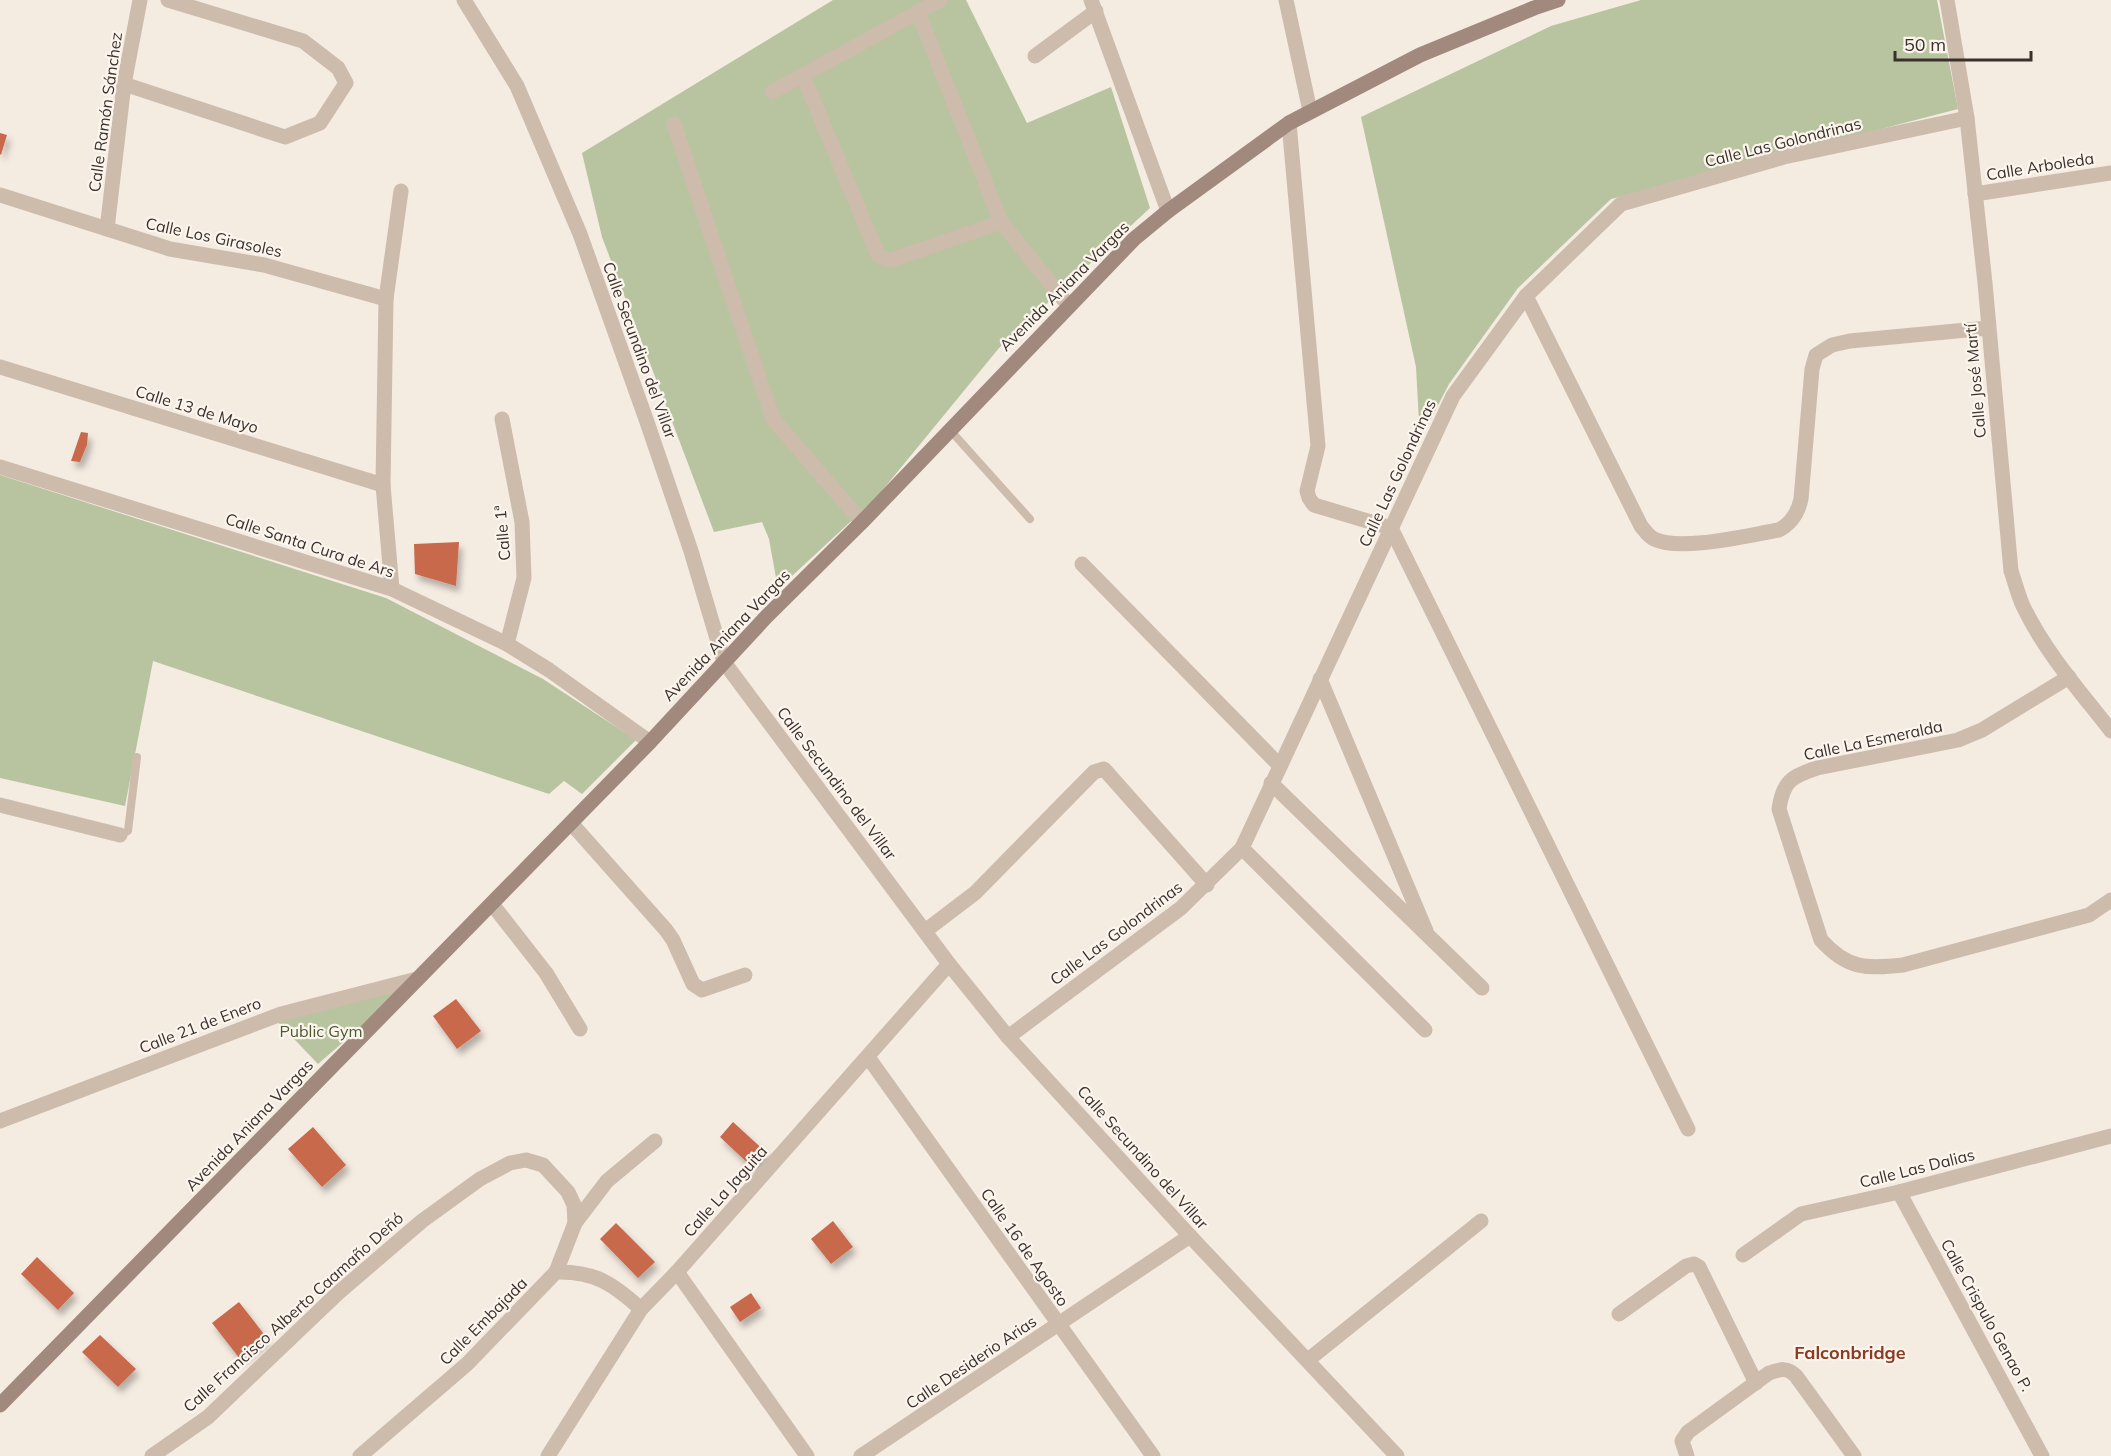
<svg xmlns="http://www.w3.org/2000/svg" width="2111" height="1456" font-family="Mulish,sans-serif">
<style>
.green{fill:#b8c4a0}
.building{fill:#c8694b;filter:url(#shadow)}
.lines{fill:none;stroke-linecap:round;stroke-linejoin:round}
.service{stroke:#cdbbac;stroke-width:8}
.minor{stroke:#cdbbac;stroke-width:15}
.tertiary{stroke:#cdbbac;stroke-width:15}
.secondary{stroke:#a18a7d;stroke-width:15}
.labels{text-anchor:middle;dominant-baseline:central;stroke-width:4.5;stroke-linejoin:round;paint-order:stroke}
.street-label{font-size:16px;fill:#3b302b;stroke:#fbf5ee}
.park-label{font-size:16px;fill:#4a5a2e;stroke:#fbf5ee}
.neighbourhood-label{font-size:18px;font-weight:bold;fill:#8c3b22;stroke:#fbf5ee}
</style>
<defs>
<filter id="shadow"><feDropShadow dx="3.5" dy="6" stdDeviation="3" flood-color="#0004"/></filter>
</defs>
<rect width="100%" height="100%" fill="#f4ebe1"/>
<g class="green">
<path d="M 833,0 L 966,0 L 1027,123 L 1111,87 L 1150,208 L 999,348 L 876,498 L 778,589 L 769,539 L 762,522 L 714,532 L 602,237 L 582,153 Z"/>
<path d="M 1641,0 L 1937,0 L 1958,109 L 1611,199 L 1518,288 L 1449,384 L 1420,440 L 1416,367 L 1361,117 L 1551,26 Z"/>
<path d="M 0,475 L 386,598 L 543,679 L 636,740 L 582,794 L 564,781 L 549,794 L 153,661 L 125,806 L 0,778 Z"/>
<path d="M 411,983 L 318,1064 L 276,1020 Z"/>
</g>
<g class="building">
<path d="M 0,133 L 7,135 L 1,155 L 0,154 Z"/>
<path d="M 81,432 L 88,433 L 87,445 L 80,462 L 71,461 Z"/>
<path d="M 459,542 L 456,586 L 415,574 L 414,544 Z"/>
<path d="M 456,999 L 481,1031 L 457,1049 L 433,1016 Z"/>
<path d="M 733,1122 L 768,1154 L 754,1169 L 720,1137 Z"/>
<path d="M 313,1127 L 346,1165 L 322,1187 L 288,1149 Z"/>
<path d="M 833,1221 L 853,1247 L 831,1264 L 811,1239 Z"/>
<path d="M 616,1223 L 655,1262 L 638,1278 L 600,1239 Z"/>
<path d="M 37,1257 L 74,1293 L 58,1310 L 21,1274 Z"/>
<path d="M 751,1293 L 761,1308 L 740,1322 L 730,1307 Z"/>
<path d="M 239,1302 L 267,1338 L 240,1359 L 212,1323 Z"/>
<path d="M 100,1335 L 136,1369 L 118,1387 L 82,1352 Z"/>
</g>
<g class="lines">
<g class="service">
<path d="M 950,430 L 1030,519"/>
<path d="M 120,835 L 128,831 L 137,757"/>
</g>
<g class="minor">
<path d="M 464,0 L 517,86 L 580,234 L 647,422 L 691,551 L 724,662 L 949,964 L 1008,1037 L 1190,1236 L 1397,1456"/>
<path d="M 1091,0 L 1168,211"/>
<path d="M 1286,0 L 1310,111"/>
<path d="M 918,12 L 1001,222 L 1069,306"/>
<path d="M 1035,56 L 1096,11"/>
<path d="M 803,76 L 878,255 L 885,259 L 891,260 L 1001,222"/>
<path d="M 124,84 L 285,137 L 320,123 L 346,83 L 338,68 L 303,41 L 168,0"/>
<path d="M 772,92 L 940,0"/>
<path d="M 1289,123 L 1318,446 L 1307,491 L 1309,498 L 1314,505 L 1391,528 L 1688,1129"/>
<path d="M 674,124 L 773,419 L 862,522"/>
<path d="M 1975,194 L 2111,173"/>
<path d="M 0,195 L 170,249 L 264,265 L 386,299"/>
<path d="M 107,229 L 124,84 L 140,0"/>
<path d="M 1526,296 L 1641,526 C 1645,531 1649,537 1654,539 C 1681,552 1748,535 1779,530 C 1792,523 1798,513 1801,499 L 1812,369 L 1816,355 L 1832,345 L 1850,341 L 1988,328"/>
<path d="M 0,367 L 383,485"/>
<path d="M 502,419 L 522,522 L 524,578 L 507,644"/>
<path d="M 1082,564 L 1280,766"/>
<path d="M 392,589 L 383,485 L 386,299 L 401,191"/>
<path d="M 2069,677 L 1982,730 L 1958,740 L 1817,768 C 1792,776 1783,781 1779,809 L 1821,940 C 1847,969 1866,969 1903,965 L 2089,915 L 2111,900"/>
<path d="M 1320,679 L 1426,931"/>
<path d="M 1271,783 L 1482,988"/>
<path d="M 0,805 L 120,835"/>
<path d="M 571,823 L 666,930 L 673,940 L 693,984 L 702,990 L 745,975"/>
<path d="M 1242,848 L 1425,1030"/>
<path d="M 492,904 L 546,973 L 580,1029"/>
<path d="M 925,931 L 975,893 L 1094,772 L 1104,769 L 1207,885"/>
<path d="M 1008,1037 L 1181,908 L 1242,848 L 1453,396 L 1526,296 L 1621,204 L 1784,157 L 1967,118"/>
<path d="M 868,1057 L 1153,1456"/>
<path d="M 0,1121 L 281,1014 L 417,979"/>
<path d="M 1899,1192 L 2042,1456"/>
<path d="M 575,1223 L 607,1181 L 655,1141"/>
<path d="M 1743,1255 L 1801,1214 L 1899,1192 L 2111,1136"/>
<path d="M 677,1272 L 807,1456"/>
<path d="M 1619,1314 L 1686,1266 L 1694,1264 L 1699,1267 L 1756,1383"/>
<path d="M 1308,1360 L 1481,1221"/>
<path d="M 152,1456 L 208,1417 L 338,1293 L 422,1221 L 480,1179 L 510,1163 L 526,1160 L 543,1165 L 568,1192 L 574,1205 L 575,1223 L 556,1272"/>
<path d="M 360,1456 L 467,1364 L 556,1272 C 595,1271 613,1284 641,1309"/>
<path d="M 548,1456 L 641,1309 L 677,1272 L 949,964"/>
<path d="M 861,1456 L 1190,1236"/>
<path d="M 1687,1456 L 1682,1441 L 1688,1432 L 1769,1373 C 1781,1369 1787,1367 1796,1376 L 1854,1456"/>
</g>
<g class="tertiary">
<path d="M 1947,0 L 1967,118 L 1985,283 L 2011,571 C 2015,582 2018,595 2023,606 C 2045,652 2080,691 2111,731"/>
<path d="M 0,467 L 392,589 L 507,644 L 549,670 L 650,742"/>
</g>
<path class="secondary" d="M 0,1405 L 650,742 L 766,617 L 862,522 L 1134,239 L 1168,211 L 1289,123 L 1420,55 L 1534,8 L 1558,0"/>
</g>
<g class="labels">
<g class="street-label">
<text transform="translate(105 112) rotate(-82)">Calle Ramón Sánchez</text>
<text transform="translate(1783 142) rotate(-14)">Calle Las Golondrinas</text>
<text transform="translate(2040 166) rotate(-9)">Calle Arboleda</text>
<text transform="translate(214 237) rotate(12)">Calle Los Girasoles</text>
<text transform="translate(1064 286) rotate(-45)">Avenida Aniana Vargas</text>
<text transform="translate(640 350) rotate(70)">Calle Secundino del Villar</text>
<text transform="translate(1975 381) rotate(-95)">Calle José Martí</text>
<text transform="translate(197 409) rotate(17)">Calle 13 de Mayo</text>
<text transform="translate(1397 473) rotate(-65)">Calle Las Golondrinas</text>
<text transform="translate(502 533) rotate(-95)">Calle 1ª</text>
<text transform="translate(310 545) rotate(18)">Calle Santa Cura de Ars</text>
<text transform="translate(726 635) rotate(-46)">Avenida Aniana Vargas</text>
<text transform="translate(1873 740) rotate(-12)">Calle La Esmeralda</text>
<text transform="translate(837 783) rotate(53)">Calle Secundino del Villar</text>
<text transform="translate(1116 933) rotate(-37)">Calle Las Golondrinas</text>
<text transform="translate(200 1025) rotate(-21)">Calle 21 de Enero</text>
<text transform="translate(249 1125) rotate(-46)">Avenida Aniana Vargas</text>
<text transform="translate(1143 1157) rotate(48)">Calle Secundino del Villar</text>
<text transform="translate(1917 1168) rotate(-14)">Calle Las Dalias</text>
<text transform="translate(725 1191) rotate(-48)">Calle La Jaguita</text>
<text transform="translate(1025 1247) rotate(55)">Calle 16 de Agosto</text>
<text transform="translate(293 1312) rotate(-42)">Calle Francisco Alberto Caamaño Deñó</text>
<text transform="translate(1987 1315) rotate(61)">Calle Crispulo Genao P.</text>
<text transform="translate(483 1321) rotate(-45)">Calle Embajada</text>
<text transform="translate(971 1362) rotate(-34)">Calle Desiderio Arias</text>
</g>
<g class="park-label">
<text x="321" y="1031">Public Gym</text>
</g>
<g class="neighbourhood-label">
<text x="1850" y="1352">Falconbridge</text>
</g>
</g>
<path d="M1895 51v9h136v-9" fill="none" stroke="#3b302b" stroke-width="3"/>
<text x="1904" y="51" font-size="18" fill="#3b302b" stroke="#fbf5ee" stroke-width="4.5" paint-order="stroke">50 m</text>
</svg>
